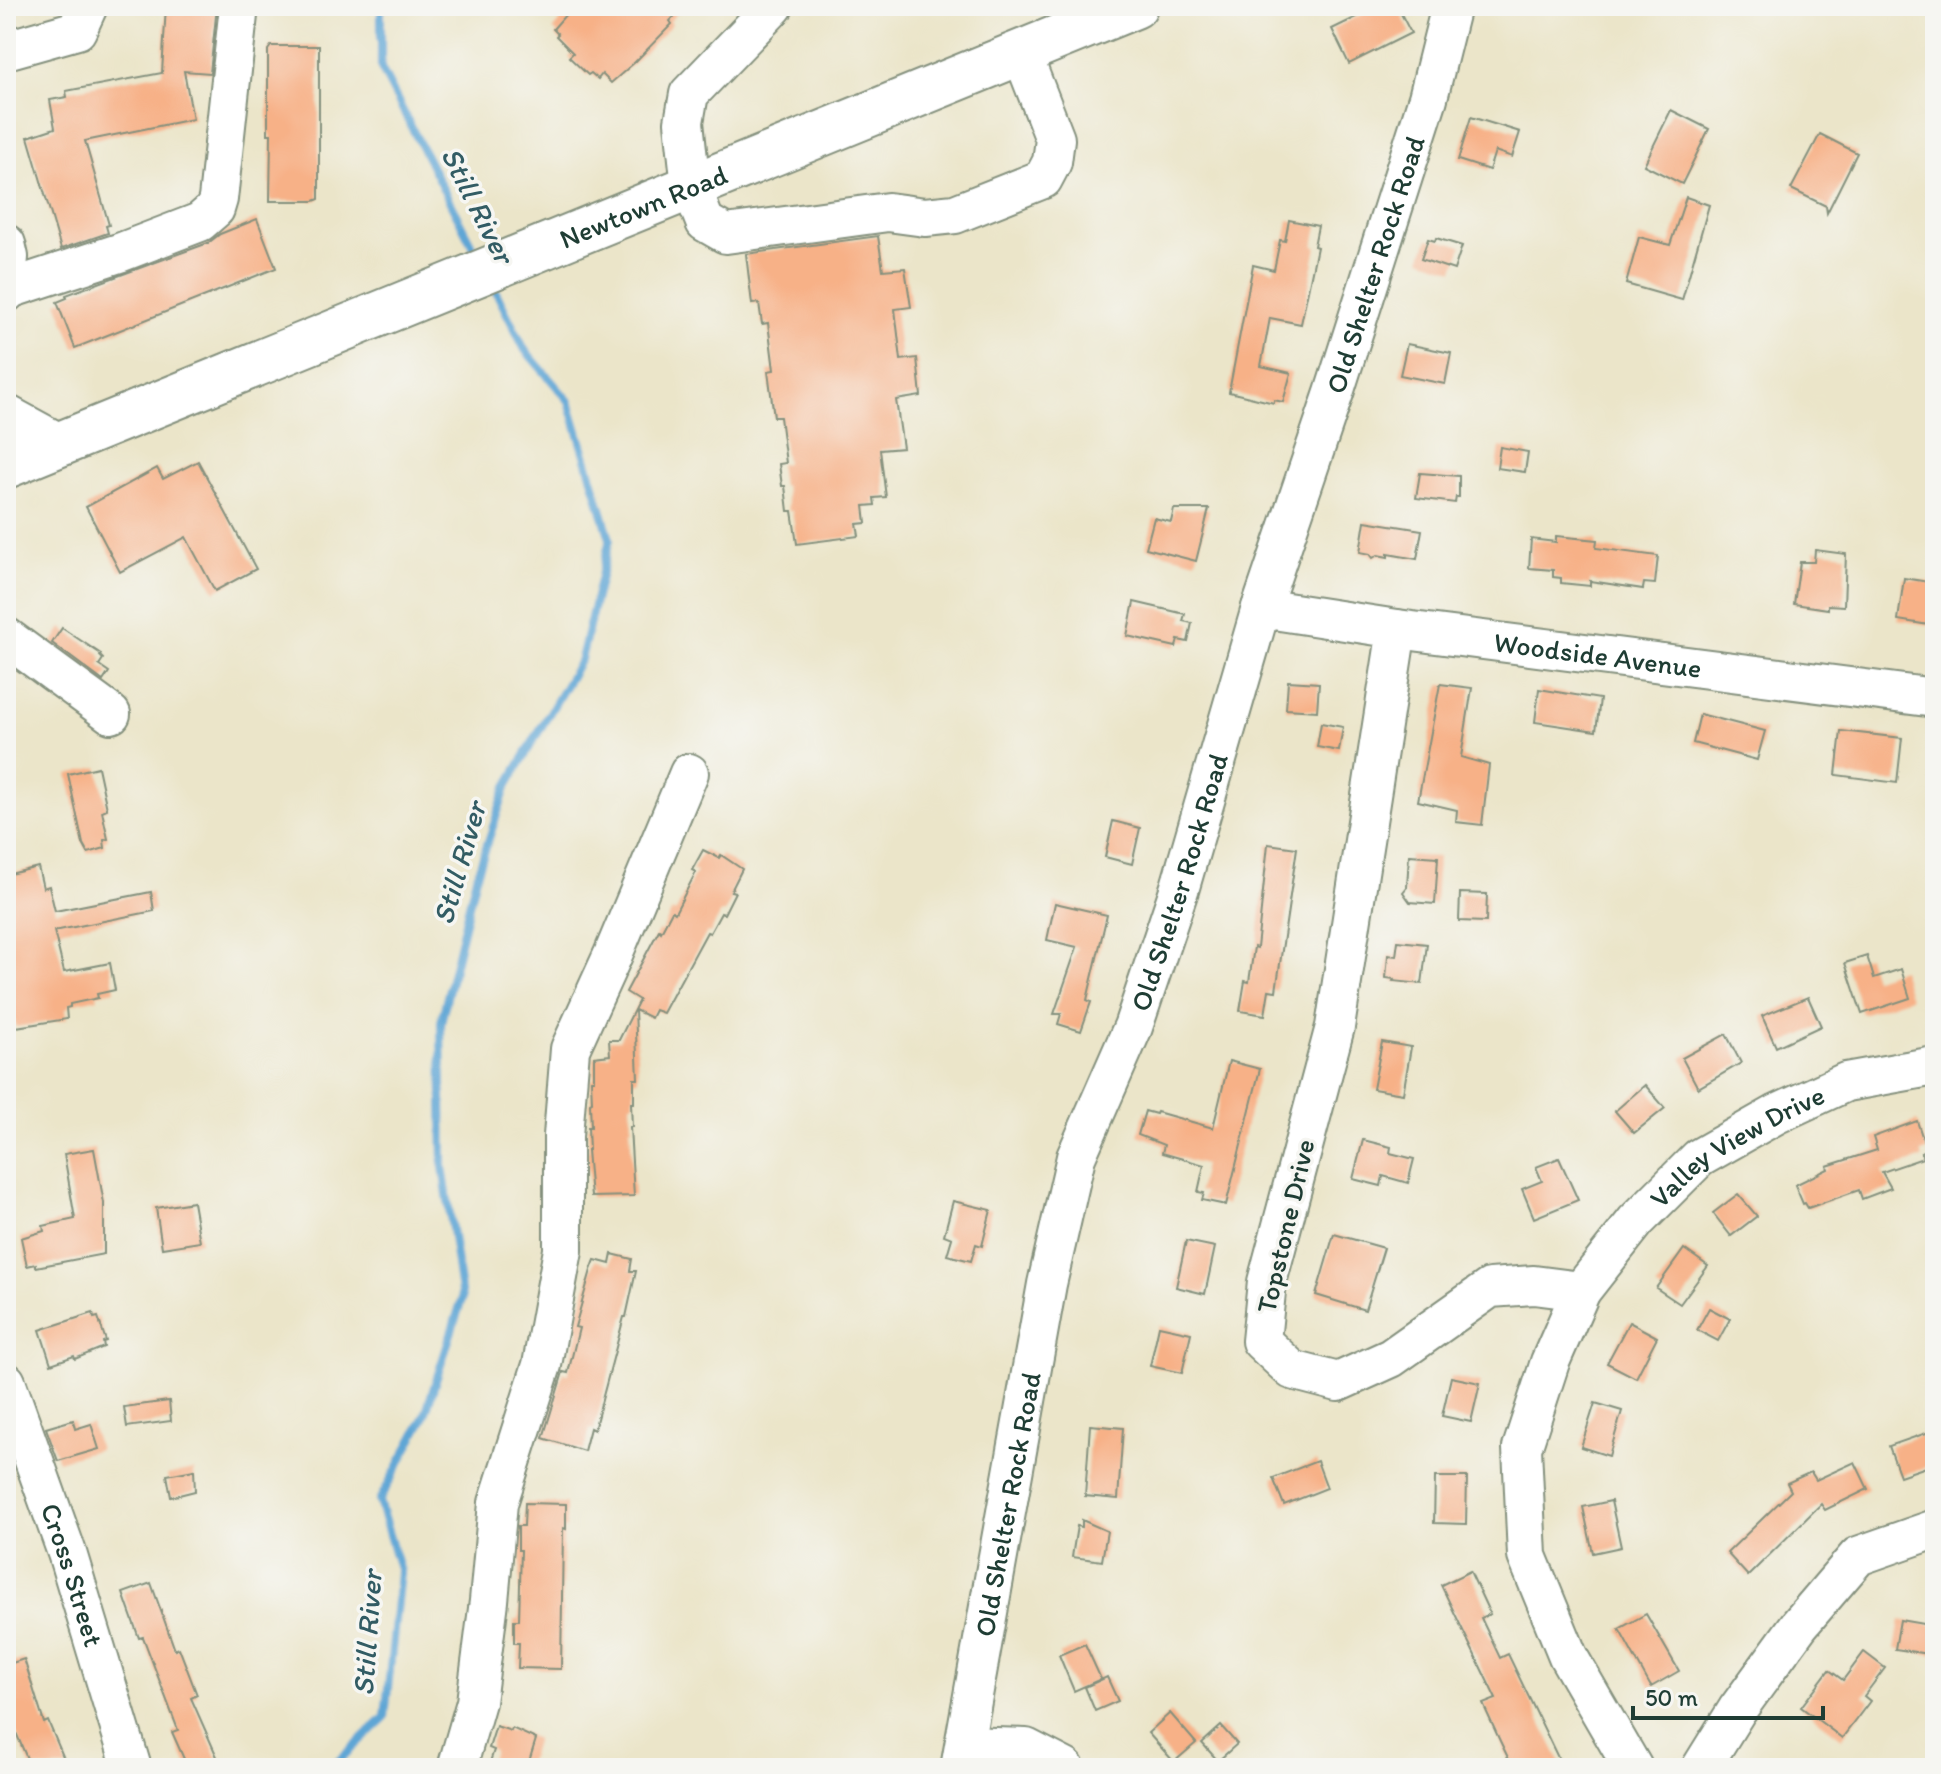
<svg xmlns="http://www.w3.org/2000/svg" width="1941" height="1774" font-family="Itim,sans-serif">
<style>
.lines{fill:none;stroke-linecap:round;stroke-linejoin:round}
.stream{stroke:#5ea6d5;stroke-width:8}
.building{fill:#f7b187}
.minor-casing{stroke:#85917e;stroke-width:42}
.major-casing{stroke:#85917e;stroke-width:48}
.minor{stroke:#fff;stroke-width:38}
.major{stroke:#fff;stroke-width:44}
.labels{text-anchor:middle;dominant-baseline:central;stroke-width:7;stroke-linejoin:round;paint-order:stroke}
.street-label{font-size:28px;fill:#1f3d34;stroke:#f6f6f2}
.water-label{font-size:30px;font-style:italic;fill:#325c64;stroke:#f6f6f2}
</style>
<rect width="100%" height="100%" fill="#f6f6f2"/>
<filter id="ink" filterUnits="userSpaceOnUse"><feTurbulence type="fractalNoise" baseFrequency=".0125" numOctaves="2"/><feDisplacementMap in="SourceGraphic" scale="16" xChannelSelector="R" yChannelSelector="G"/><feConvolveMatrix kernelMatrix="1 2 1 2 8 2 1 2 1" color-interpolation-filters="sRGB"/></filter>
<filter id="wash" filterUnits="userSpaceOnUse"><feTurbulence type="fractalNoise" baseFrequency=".006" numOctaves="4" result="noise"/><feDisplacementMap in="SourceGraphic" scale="32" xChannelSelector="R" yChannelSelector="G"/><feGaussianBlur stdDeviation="1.8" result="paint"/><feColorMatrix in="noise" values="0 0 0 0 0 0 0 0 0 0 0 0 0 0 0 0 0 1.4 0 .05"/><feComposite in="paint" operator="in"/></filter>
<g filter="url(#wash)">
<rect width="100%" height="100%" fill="#ebe5c9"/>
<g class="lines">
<g class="stream">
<path d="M 381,6 L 381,68 L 479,259"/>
<path d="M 331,1768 L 385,1717 L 400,1572 L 379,1501 L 424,1418 L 462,1299 L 443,1166 L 441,1022 L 475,880 L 506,788 L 581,659 L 610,539 L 569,401 L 525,350 L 491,282"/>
</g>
</g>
<g id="blocks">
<g class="building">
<path d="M 166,6 L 217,6 L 210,73 L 184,71 L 193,119 L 85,141 L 109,225 L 106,226 L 108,233 L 61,249 L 28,137 L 55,128 L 50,100 L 67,97 L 66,91 L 162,73 Z"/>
<path d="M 573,6 L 684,6 L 670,21 L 672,24 L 635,62 L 611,83 L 602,74 L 598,79 L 591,73 L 588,75 L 569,57 L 573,53 L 556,36 L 558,34 L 553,29 Z"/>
<path d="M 1361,6 L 1397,6 L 1411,33 L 1349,64 L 1332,29 L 1365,13 Z"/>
<path d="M 271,46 L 319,46 L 319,199 L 314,201 L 270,201 L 271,134 L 268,134 L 268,50 Z"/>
<path d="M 1671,110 L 1709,129 L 1682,184 L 1644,165 Z"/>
<path d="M 1471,117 L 1520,132 L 1512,157 L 1495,151 L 1489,170 L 1458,160 Z"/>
<path d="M 1820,134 L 1857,153 L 1827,213 L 1826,206 L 1791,189 Z"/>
<path d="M 1686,197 L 1709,205 L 1682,300 L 1626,284 L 1639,237 L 1670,245 Z"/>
<path d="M 257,219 L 276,268 L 75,348 L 57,302 L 67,298 L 66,295 L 208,243 L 220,234 Z"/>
<path d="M 1289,220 L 1318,226 L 1314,246 L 1317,247 L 1301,324 L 1270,318 L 1261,366 L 1291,373 L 1283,402 L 1274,400 L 1274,403 L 1229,392 L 1253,265 L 1274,270 L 1280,240 L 1285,241 Z"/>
<path d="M 878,236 L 883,270 L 905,268 L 911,307 L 895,309 L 901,360 L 917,358 L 921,396 L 896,400 L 903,448 L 880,450 L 886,497 L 874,498 L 875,505 L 864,506 L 866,523 L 857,524 L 859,536 L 797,544 L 792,511 L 788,511 L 785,486 L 782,486 L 779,464 L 786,463 L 780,417 L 774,417 L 768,371 L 774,370 L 768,323 L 762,324 L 759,303 L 752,304 L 746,254 Z"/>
<path d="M 1436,238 L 1462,246 L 1454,270 L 1421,259 L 1428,239 L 1435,241 Z"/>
<path d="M 1407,344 L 1451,353 L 1445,384 L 1400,375 Z"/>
<path d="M 1500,447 L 1528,452 L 1525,472 L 1497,468 Z"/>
<path d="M 198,461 L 256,569 L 215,591 L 186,537 L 120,572 L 86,507 L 157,468 L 163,479 Z"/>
<path d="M 1420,473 L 1459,476 L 1459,497 L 1456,497 L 1455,503 L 1416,498 Z"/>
<path d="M 1174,509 L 1209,509 L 1196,561 L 1146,548 L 1154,518 L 1171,522 Z"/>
<path d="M 1365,521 L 1422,530 L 1417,559 L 1388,554 L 1388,557 L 1378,555 L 1373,558 L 1370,554 L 1360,552 Z"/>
<path d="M 1556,536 L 1597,540 L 1596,548 L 1658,556 L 1655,584 L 1644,583 L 1643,589 L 1590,581 L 1590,586 L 1561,583 L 1561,578 L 1553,577 L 1553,570 L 1529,568 L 1531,539 L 1556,542 Z"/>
<path d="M 1815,550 L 1846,554 L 1844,606 L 1828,605 L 1828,609 L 1794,604 L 1800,562 L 1814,562 Z"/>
<path d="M 1904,578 L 1935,583 L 1935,626 L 1898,620 Z"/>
<path d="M 1134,602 L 1185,614 L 1183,621 L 1192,623 L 1188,642 L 1178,640 L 1176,647 L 1127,636 Z"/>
<path d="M 62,628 L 101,654 L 100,656 L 103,659 L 99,665 L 109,672 L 103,681 L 52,643 Z"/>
<path d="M 1288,681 L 1319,683 L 1317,711 L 1286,709 Z"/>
<path d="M 1440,684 L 1472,688 L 1461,757 L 1489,765 L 1482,825 L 1456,822 L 1457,810 L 1418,801 Z"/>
<path d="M 1539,689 L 1600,699 L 1596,731 L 1535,722 Z"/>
<path d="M 1700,714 L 1765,731 L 1757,760 L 1693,743 Z"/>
<path d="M 1321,723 L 1343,727 L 1339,751 L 1317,747 Z"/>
<path d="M 1841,731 L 1902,738 L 1897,783 L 1836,775 Z"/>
<path d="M 98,767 L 107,809 L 102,811 L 108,839 L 104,840 L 105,848 L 88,853 L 83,844 L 68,774 Z"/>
<path d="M 1113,821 L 1140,828 L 1132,864 L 1105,857 Z"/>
<path d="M 1268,844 L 1297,848 L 1276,991 L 1269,990 L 1265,1015 L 1240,1011 L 1245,981 L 1249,982 L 1254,947 L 1257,948 Z"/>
<path d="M 703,850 L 719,858 L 721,855 L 742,869 L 731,891 L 735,892 L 724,914 L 721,913 L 710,933 L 707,932 L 663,1013 L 655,1010 L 651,1018 L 635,1010 L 638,1079 L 634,1079 L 634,1103 L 631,1103 L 632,1127 L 630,1127 L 634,1196 L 591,1197 L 587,1150 L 589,1150 L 588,1127 L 591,1127 L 590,1103 L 592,1102 L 591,1080 L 594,1080 L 594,1057 L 610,1055 L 609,1040 L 619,1040 L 639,1000 L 626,992 L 659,930 L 661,932 L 672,911 L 675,913 L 696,872 L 692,870 Z"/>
<path d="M 1409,855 L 1438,857 L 1435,904 L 1410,902 L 1403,892 L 1407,887 Z"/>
<path d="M 38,867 L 43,888 L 49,886 L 55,911 L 151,892 L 154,911 L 54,931 L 64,972 L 110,963 L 115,990 L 97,994 L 98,998 L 70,1004 L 70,1007 L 66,1008 L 67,1019 L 16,1027 L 6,980 L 6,875 Z"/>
<path d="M 1460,893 L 1487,894 L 1486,922 L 1459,921 Z"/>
<path d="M 1055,903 L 1107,915 L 1087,1000 L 1091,1002 L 1081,1031 L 1058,1024 L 1061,1014 L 1054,1014 L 1077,947 L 1047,940 Z"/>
<path d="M 1398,941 L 1427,944 L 1422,984 L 1393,981 L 1394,979 L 1386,978 L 1388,955 L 1396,956 Z"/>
<path d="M 1867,956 L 1874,978 L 1901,969 L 1910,998 L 1862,1014 L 1845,963 Z"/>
<path d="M 1808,997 L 1821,1026 L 1776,1047 L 1762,1016 Z"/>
<path d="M 1726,1034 L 1741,1063 L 1698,1088 L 1682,1058 Z"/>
<path d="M 1382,1042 L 1411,1047 L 1403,1094 L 1373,1089 Z"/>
<path d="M 1229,1061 L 1260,1069 L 1226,1205 L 1202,1200 L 1204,1193 L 1198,1192 L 1204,1165 L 1162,1153 L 1164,1145 L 1138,1135 L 1145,1111 L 1156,1114 L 1157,1112 L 1213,1128 Z"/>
<path d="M 1645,1085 L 1665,1108 L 1634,1133 L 1615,1111 Z"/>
<path d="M 1917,1121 L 1927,1151 L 1921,1153 L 1923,1158 L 1882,1172 L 1891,1188 L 1862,1199 L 1859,1190 L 1808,1208 L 1805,1203 L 1803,1204 L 1795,1185 L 1828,1169 L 1827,1166 L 1877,1150 L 1873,1137 Z"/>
<path d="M 1363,1140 L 1391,1147 L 1390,1153 L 1414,1159 L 1408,1183 L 1383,1176 L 1381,1186 L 1353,1179 Z"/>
<path d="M 94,1149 L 104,1203 L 104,1254 L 36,1267 L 36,1264 L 27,1266 L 21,1238 L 44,1231 L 43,1226 L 75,1219 L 64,1154 Z"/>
<path d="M 1559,1158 L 1578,1200 L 1534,1218 L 1522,1189 L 1542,1181 L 1536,1167 Z"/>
<path d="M 1738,1194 L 1757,1216 L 1731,1236 L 1713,1213 Z"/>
<path d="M 953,1201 L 991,1210 L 982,1246 L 976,1244 L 971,1261 L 947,1255 L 952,1238 L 944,1235 Z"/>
<path d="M 193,1202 L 200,1242 L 162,1248 L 156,1208 Z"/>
<path d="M 1334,1234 L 1384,1248 L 1365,1310 L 1316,1295 Z"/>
<path d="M 1186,1241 L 1215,1247 L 1205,1294 L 1176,1287 Z"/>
<path d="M 1684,1249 L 1708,1266 L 1680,1304 L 1656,1288 Z"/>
<path d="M 612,1254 L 632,1259 L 630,1271 L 636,1271 L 626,1317 L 624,1317 L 594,1430 L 590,1428 L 584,1451 L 543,1438 L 563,1372 L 568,1373 L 579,1328 L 575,1327 L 591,1270 L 595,1260 L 610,1264 Z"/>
<path d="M 1709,1308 L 1730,1319 L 1718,1341 L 1697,1330 Z"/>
<path d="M 93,1313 L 94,1318 L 98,1317 L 106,1341 L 103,1342 L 104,1347 L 75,1359 L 74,1356 L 51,1364 L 40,1330 Z"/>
<path d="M 1629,1322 L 1657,1337 L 1636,1378 L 1607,1363 Z"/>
<path d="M 1159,1326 L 1191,1333 L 1182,1373 L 1150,1366 Z"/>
<path d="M 1451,1377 L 1480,1383 L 1471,1422 L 1442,1416 Z"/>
<path d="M 169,1401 L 171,1421 L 127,1427 L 124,1407 Z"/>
<path d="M 1595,1403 L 1622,1411 L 1609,1456 L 1581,1447 Z"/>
<path d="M 73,1420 L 75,1429 L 91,1424 L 99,1449 L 58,1461 L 46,1428 Z"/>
<path d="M 1090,1425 L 1123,1428 L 1118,1499 L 1085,1496 Z"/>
<path d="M 1935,1430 L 1935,1464 L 1900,1476 L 1889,1446 Z"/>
<path d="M 1317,1461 L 1327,1488 L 1284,1505 L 1273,1478 Z"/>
<path d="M 1855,1462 L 1868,1489 L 1825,1510 L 1821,1504 L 1748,1576 L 1727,1553 L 1791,1491 L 1787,1483 L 1811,1472 L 1816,1480 Z"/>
<path d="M 194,1470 L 195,1491 L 171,1497 L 167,1475 Z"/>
<path d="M 1435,1477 L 1467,1477 L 1466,1524 L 1434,1523 Z"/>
<path d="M 1611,1501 L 1621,1547 L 1593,1553 L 1583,1507 Z"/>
<path d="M 525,1503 L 566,1504 L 566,1529 L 563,1528 L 561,1669 L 518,1668 L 519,1643 L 514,1643 L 514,1620 L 519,1620 L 521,1550 L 518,1550 L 518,1526 L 524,1526 Z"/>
<path d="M 1082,1520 L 1107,1531 L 1102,1561 L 1072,1557 L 1077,1526 L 1082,1527 Z"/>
<path d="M 1470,1571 L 1490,1614 L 1481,1618 L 1500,1658 L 1508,1654 L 1563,1768 L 1513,1768 L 1500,1741 L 1483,1704 L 1496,1699 L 1441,1585 Z"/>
<path d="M 151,1583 L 175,1650 L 179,1648 L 197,1695 L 191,1698 L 222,1768 L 188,1768 L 172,1732 L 178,1730 L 143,1637 L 139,1638 L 123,1593 Z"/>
<path d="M 1646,1614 L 1679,1671 L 1651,1687 L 1619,1629 Z"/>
<path d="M 1900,1620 L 1935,1626 L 1935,1655 L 1895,1649 Z"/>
<path d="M 1085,1644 L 1101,1679 L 1074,1691 L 1059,1655 Z"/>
<path d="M 1864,1652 L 1885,1668 L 1864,1696 L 1870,1701 L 1842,1738 L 1801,1707 L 1829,1670 L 1843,1680 Z"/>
<path d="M 24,1659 L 44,1723 L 48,1721 L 68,1768 L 31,1768 L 6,1709 L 6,1665 Z"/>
<path d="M 1107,1677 L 1118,1701 L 1095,1711 L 1085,1687 Z"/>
<path d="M 1170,1713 L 1196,1743 L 1174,1762 L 1148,1733 Z"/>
<path d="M 496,1726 L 511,1731 L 512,1728 L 536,1739 L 527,1768 L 488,1768 L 494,1750 L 489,1748 Z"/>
<path d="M 1221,1726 L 1237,1744 L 1218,1761 L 1202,1743 Z"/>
</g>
</g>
</g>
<g filter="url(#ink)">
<use href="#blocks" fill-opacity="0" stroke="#85917e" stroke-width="2"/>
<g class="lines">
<defs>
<g id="minor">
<path d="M 774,6 L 689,94 L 684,122 L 691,187 L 705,222 L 726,234 L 888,212 L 925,217 L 955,214 L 1043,179 L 1052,162 L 1055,139 L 1022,54"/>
<path d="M 6,50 L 77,30 L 88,6"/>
<path d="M 6,244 L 9,257 L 6,293"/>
<path d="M 6,290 L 119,253 L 200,222 L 215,209 L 218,199 L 239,6"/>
<path d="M 6,414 L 61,444"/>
<path id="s1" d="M 1261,608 L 1397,629 L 1935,698"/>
<path d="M 1397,629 L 1335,1027 L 1267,1282 L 1261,1341 L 1292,1370 L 1338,1382 L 1391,1358 L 1490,1288 L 1534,1285 L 1581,1291"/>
<path d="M 6,637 L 111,714"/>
<path id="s2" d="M 6,1382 L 67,1553 L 132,1768"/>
<path d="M 965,1746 L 1026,1748 L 1065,1768"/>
<path d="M 457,1768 L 476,1702 L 489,1601 L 498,1503 L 542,1365 L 563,1250 L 563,1136 L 570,1049 L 612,957 L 689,773"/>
<path id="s3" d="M 960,1768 L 1047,1284 L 1076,1157 L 1133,1027 L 1180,887 L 1261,608 L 1334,393 L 1428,98 L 1451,6"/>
<path id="s4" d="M 1633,1768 L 1568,1656 L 1527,1556 L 1522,1448 L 1550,1362 L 1581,1291 L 1636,1221 L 1699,1158 L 1777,1114 L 1846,1082 L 1935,1066"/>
<path d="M 1701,1768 L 1737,1710 L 1799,1625 L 1858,1556 L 1935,1529"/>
</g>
<g id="major">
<path id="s5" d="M 6,466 L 1135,6"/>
</g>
</defs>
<use href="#minor" class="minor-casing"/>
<use href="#major" class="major-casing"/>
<use href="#minor" class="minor"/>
<use href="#major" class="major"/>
</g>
</g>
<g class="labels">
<g class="street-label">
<text stroke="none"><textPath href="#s5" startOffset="688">Newtown Road</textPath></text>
<text stroke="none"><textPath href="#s3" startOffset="1564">Old Shelter Rock Road</textPath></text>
<text stroke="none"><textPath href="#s1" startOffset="340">Woodside Avenue</textPath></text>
<text stroke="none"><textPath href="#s3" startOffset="916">Old Shelter Rock Road</textPath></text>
<text stroke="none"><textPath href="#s4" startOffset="730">Valley View Drive</textPath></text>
<text transform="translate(1285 1226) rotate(-77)">Topstone Drive</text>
<text stroke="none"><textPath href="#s3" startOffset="268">Old Shelter Rock Road</textPath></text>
<text stroke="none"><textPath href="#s2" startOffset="204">Cross Street</textPath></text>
</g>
<g class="water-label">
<text transform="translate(478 205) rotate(63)">Still River</text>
<text transform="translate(459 863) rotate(-74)">Still River</text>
<text transform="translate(367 1633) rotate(-86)">Still River</text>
</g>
</g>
<rect width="1941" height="1774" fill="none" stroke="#f6f6f2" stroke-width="32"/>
<path d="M1633 1706v12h190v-12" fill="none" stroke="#1f3d34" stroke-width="4"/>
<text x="1645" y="1706" font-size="24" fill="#1f3d34" stroke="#f6f6f2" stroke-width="6" paint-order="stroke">50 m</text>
</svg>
